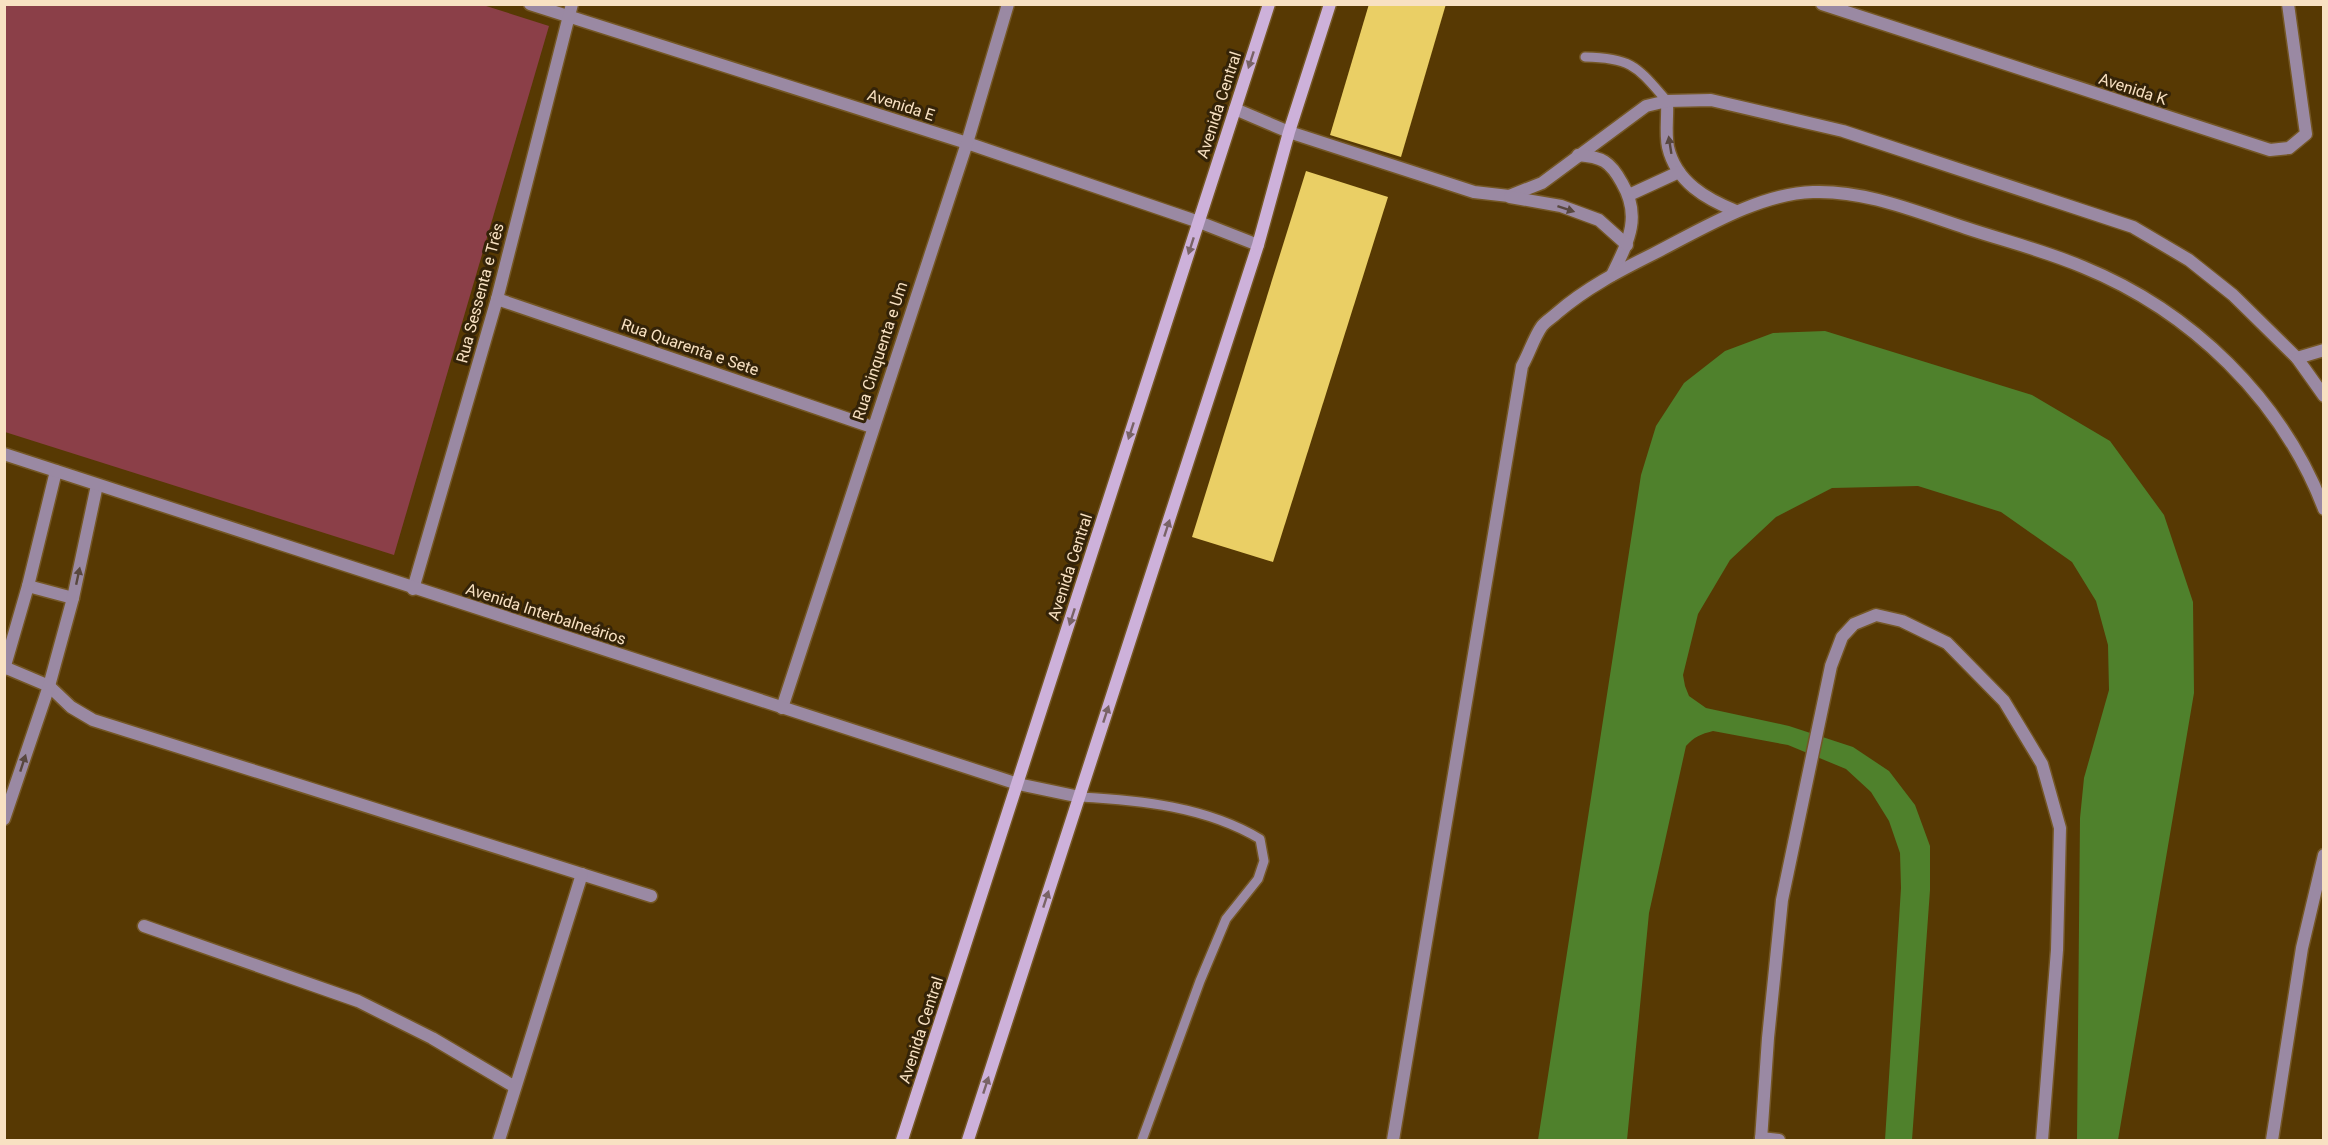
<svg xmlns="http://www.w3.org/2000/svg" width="2328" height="1145" font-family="Roboto,sans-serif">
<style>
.green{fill:#8b3f48}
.water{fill:#4f812c}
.building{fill:#eacf65}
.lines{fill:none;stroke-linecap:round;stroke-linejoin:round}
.service-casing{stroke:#745725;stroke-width:12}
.minor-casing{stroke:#745725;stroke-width:15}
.tertiary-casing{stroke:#745725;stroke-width:15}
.secondary-casing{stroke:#745725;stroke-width:15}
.service{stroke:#9a89a3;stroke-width:9}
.minor{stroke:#9a89a3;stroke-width:12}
.tertiary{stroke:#9a89a3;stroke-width:12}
.secondary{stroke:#cdb1da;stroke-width:12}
.oneway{fill:#796366}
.oneway2{fill:#58473e}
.labels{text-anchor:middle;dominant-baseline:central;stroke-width:6;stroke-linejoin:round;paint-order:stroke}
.street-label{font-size:16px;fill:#f8e1c2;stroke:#342308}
</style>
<rect width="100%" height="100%" fill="#573903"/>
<path class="green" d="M 483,5 L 549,26 L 394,555 L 5,432 L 5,5 Z"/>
<path class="water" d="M 1825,331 L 2032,395 L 2110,441 L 2164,515 L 2193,602 L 2194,693 L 2118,1140 L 2077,1140 L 2080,818 L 2084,778 L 2109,690 L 2108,645 L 2096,601 L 2072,562 L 2001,512 L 1918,486 L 1832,488 L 1776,517 L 1730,560 L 1698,614 L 1683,675 L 1685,686 L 1689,696 L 1706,708 L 1789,726 L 1853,747 L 1889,771 L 1915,805 L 1930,846 L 1930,890 L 1912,1140 L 1885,1140 L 1901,888 L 1900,853 L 1889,821 L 1871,792 L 1846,769 L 1788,745 L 1713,731 C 1701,734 1694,737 1686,746 L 1649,913 L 1627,1140 L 1538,1140 L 1641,475 L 1656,426 L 1684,383 L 1725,351 L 1773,333 Z"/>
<g class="building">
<path d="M 1369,4 L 1446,4 L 1401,157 L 1330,135 Z"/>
<path d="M 1306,171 L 1388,197 L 1273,562 L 1192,537 Z"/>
</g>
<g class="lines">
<defs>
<g id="service">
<path d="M 1585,57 C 1633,58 1637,67 1667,101"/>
<path d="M 1080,797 C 1140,800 1207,807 1260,839 L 1264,861 L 1258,879 L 1226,919 L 1200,981 L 1142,1140"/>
</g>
<g id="minor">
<path d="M 530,4 L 967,143 L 1199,222 L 1258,245"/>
<path d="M 1822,4 L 2270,150 L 2289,148 L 2306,134 L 2288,4"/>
<path d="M 1667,101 C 1668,115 1665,133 1668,147 C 1676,182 1706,199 1736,211"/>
<path d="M 1235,109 L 1289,132 L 1474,192 L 1509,196 L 1542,183 L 1646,106 L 1667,101 L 1711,100 L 1843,131 L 2133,227 L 2189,260 L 2233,295 L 2297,358 L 2324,396"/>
<path d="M 1578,155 C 1602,157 1610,161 1622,183 C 1642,217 1628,242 1612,275"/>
<path d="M 1629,195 L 1679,172"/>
<path d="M 1510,197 L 1561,206 L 1599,220 L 1627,245"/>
<path d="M 497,299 L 872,427"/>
<path d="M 2297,358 L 2324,350"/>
<path d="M 28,586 L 73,598"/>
<path d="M 413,589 L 497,299 L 572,4"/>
<path d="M 4,667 L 49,686 L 71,707 L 93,720 L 651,896"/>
<path d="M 4,669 L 28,586 L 56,471"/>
<path d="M 782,708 L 967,143 L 1008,4"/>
<path d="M 4,819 L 49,686 L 73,598 L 97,485"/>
<path d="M 144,926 L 358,1001 L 432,1038 L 515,1087"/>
<path d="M 1761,1138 L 1779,1140"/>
<path d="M 499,1140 L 582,874"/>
<path d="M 1393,1140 L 1522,366 C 1529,354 1534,337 1542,326 C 1546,321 1553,317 1557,313 C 1586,288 1619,271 1653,254 C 1700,230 1760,193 1813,192 C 1865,190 1917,212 1966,228 C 2005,241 2046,251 2083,267 C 2191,311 2282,399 2324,509"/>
<path d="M 1761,1140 L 1768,1038 L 1782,900 L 1831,666 L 1842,637 L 1854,624 L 1876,615 L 1902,621 L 1947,643 L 2004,701 L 2042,764 L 2060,828 L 2057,950 L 2042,1140"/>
<path d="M 2272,1140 L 2302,948 L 2324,855"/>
</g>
<path id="tertiary" d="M 4,454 L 1018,784 L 1080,797"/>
<g id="secondary">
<path d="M 902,1140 L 1269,4"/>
<path d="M 968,1140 L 1258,245 L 1289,132 L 1330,4"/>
</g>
</defs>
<use href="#service" class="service-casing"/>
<use href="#minor" class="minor-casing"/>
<use href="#tertiary" class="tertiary-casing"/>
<use href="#secondary" class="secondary-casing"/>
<use href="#service" class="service"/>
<use href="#minor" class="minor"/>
<use href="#tertiary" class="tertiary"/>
<use href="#secondary" class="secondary"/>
</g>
<defs><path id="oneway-solid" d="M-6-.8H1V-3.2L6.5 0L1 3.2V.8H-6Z" transform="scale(1.5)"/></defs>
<g class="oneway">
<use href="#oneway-solid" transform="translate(1251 60) rotate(108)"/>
<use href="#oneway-solid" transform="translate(1191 246) rotate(108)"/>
<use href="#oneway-solid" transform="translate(1131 431) rotate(108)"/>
<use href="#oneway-solid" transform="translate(1167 528) rotate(-72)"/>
<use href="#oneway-solid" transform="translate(1072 617) rotate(108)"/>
<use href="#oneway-solid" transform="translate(1106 714) rotate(-72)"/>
<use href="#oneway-solid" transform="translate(1046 899) rotate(-72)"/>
<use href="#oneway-solid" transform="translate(986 1085) rotate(-72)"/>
</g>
<g class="oneway2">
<use href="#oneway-solid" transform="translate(1670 145) rotate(-99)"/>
<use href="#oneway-solid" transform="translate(1566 209) rotate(18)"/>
<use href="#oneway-solid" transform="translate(78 576) rotate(-78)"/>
<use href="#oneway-solid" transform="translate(23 763) rotate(-72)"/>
</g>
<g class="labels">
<g class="street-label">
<text transform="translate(2133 89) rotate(18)">Avenida K</text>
<text transform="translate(901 105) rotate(18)">Avenida E</text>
<text transform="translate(1219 105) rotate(-72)">Avenida Central</text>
<text transform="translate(480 293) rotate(-75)">Rua Sessenta e Três</text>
<text transform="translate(690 347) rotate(19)">Rua Quarenta e Sete</text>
<text transform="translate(880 351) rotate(-72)">Rua Cinquenta e Um</text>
<text transform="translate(1070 567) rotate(-72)">Avenida Central</text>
<text transform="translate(546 614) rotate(18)">Avenida Interbalneários</text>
<text transform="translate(921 1030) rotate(-72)">Avenida Central</text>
</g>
</g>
<rect width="2328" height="1145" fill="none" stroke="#f8e1c2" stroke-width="12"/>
</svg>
